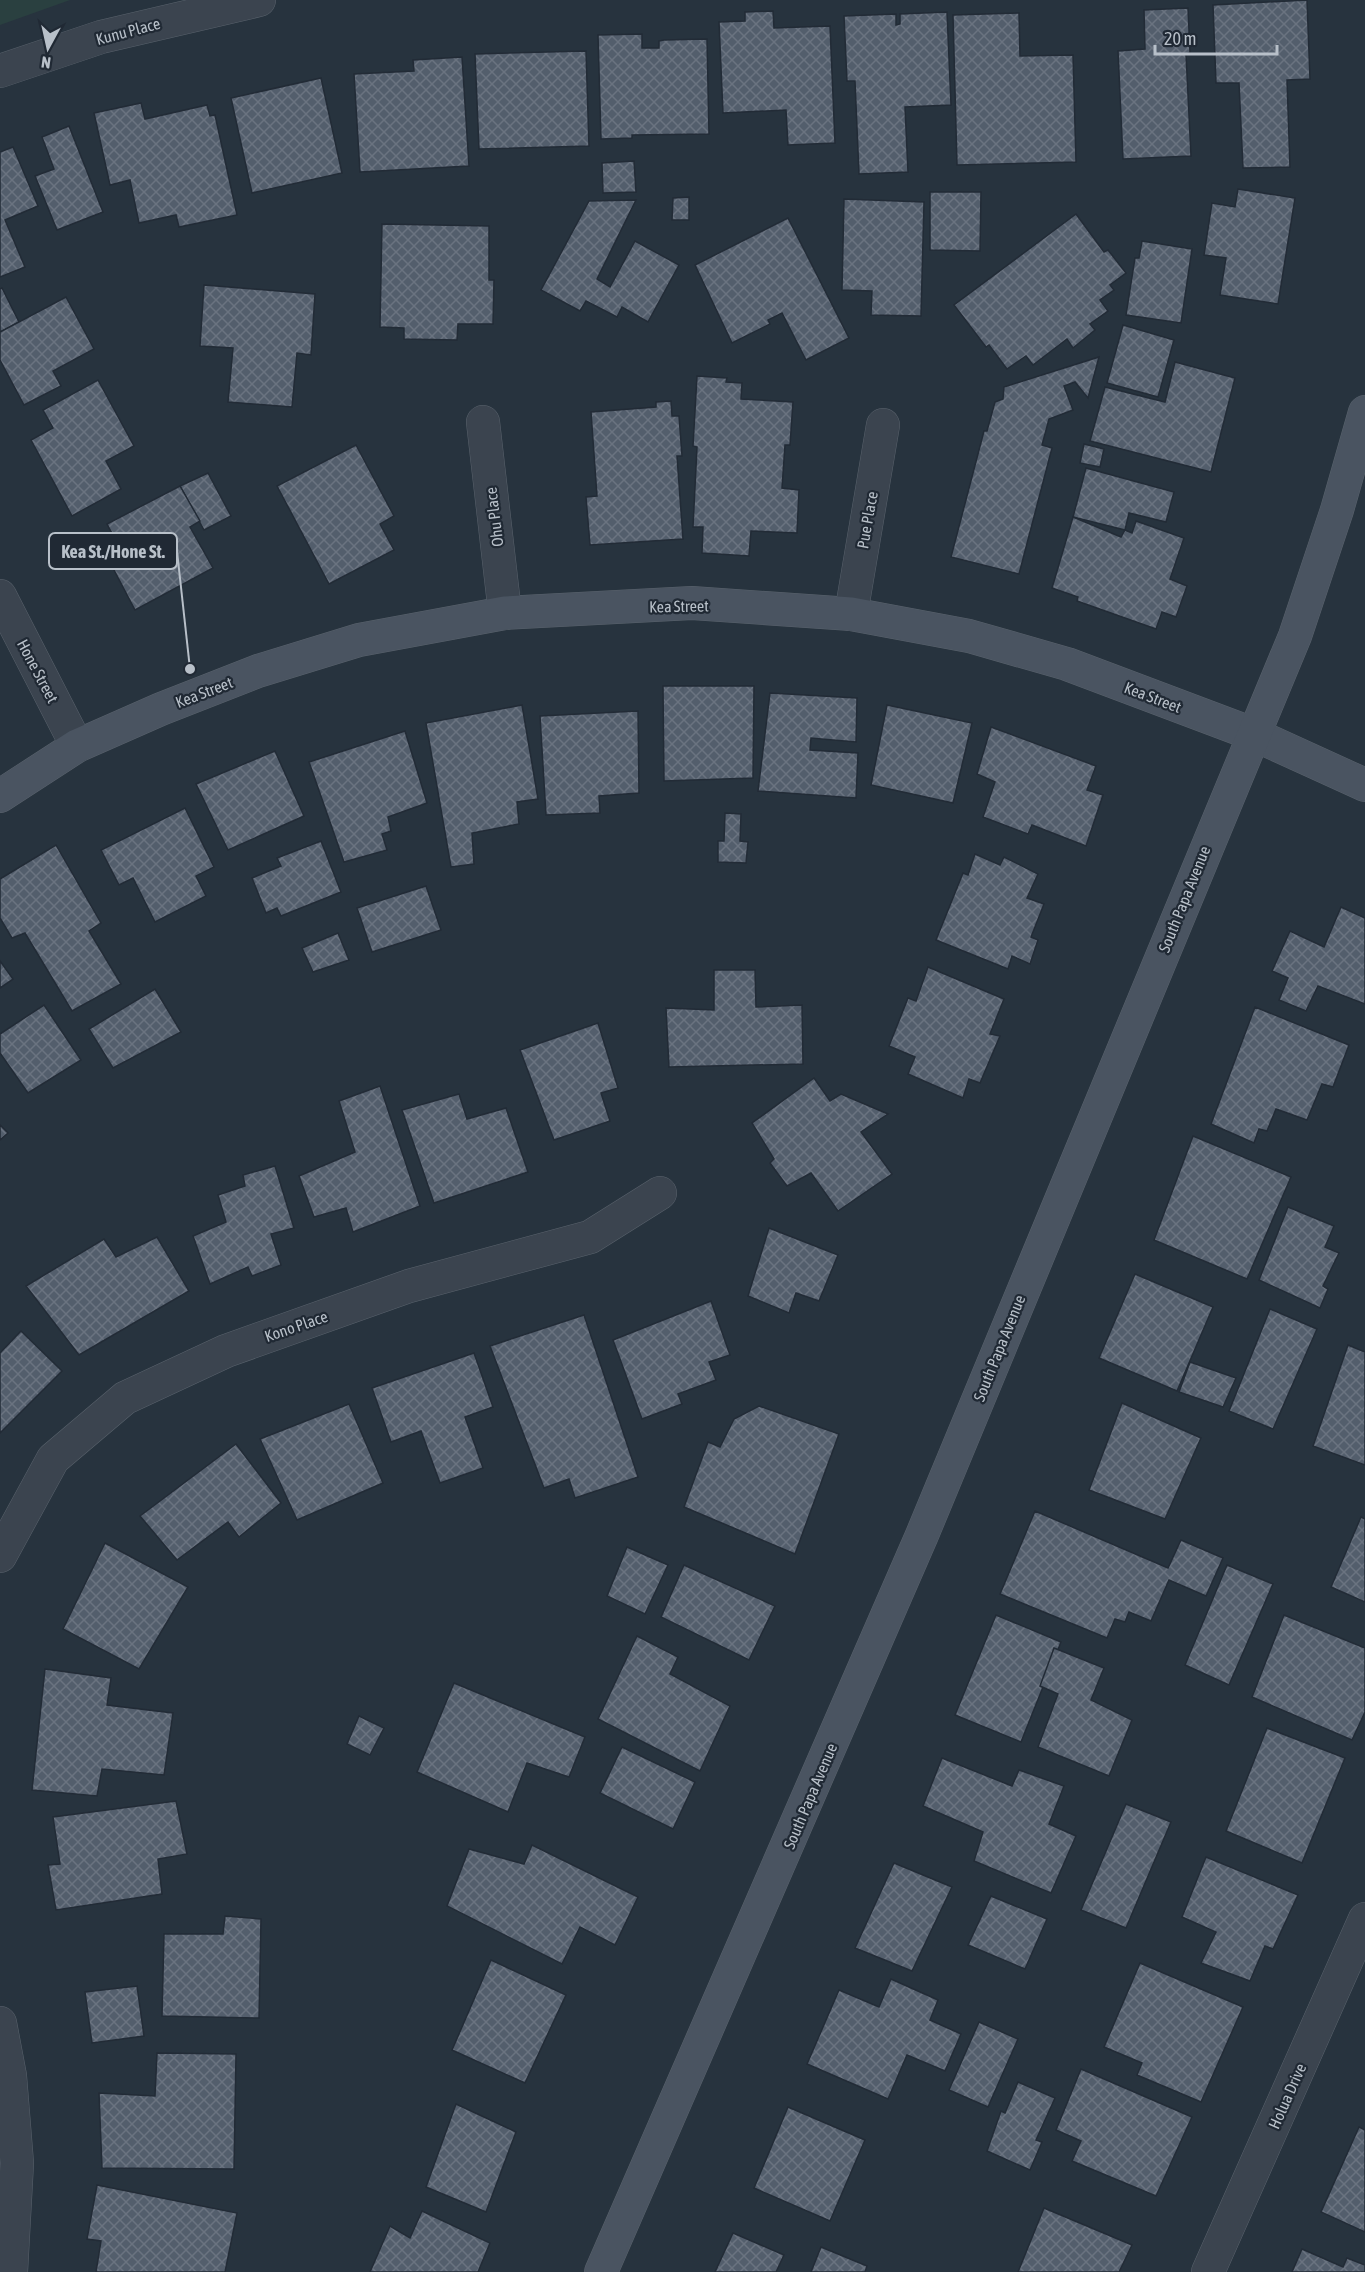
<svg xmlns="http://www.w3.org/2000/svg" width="1365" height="2272" font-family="'Asap Condensed',sans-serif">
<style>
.green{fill:#2a4040}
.building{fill:url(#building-cross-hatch);stroke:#222b36;stroke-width:1.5}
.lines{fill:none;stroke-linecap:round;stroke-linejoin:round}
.street-casing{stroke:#59626c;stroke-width:34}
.secondary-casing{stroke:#59626c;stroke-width:34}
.street{stroke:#3b444f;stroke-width:33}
.secondary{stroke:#4a5461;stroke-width:33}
.labels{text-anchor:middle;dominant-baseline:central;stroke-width:4.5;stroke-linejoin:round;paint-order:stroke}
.street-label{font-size:16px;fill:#b8c0c9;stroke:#202934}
.leader{fill:none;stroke:#b8c0c9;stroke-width:2}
.callout-dot{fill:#b8c0c9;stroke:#202934;stroke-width:2}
.callout{fill:#202934;stroke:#b8c0c9;stroke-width:2}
.callout-label{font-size:18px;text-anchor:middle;font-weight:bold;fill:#b8c0c9}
</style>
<defs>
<pattern id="building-cross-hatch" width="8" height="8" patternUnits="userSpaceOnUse" patternTransform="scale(1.5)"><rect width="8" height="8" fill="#535e6c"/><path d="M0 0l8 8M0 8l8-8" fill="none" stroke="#6a7380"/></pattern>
</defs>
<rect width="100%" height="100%" fill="#27333e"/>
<path class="green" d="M 0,0 L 70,0 L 0,25 Z"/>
<g class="building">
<path d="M 1307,0 L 1310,79 L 1287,80 L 1290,167 L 1243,168 L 1239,83 L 1216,83 L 1213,5 Z"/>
<path d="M 1188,8 L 1190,53 L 1186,54 L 1191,156 L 1123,159 L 1118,51 L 1145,49 L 1144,10 Z"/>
<path d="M 773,11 L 774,28 L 830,26 L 835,143 L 788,145 L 786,110 L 723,113 L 719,22 L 745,21 L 745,12 Z"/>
<path d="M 947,12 L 951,105 L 905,107 L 908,172 L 859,174 L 855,81 L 847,81 L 844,16 L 896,14 L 896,25 L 900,24 L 900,14 Z"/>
<path d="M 1019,13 L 1020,56 L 1073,55 L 1076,162 L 957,165 L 953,15 Z"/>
<path d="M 642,34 L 642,48 L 659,48 L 659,41 L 664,40 L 707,39 L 709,134 L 632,135 L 632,138 L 601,139 L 598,35 Z"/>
<path d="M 586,51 L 589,146 L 479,149 L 475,54 Z"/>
<path d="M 462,57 L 469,166 L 360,172 L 354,74 L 414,71 L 413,60 Z"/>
<path d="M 321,78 L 342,173 L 252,193 L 231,98 Z"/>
<path d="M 141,103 L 145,119 L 207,105 L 210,116 L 215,115 L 237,215 L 179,227 L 176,215 L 139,223 L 130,180 L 110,185 L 94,113 Z"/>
<path d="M 69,126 L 103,212 L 57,230 L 35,176 L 54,169 L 42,137 Z"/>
<path d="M 13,147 L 38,206 L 5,220 L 25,267 L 0,277 L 0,152 Z"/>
<path d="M 634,161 L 636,192 L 603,193 L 602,163 Z"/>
<path d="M 1238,189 L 1295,198 L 1278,304 L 1220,295 L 1226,258 L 1204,255 L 1212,203 L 1235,207 Z"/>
<path d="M 930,192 L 981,192 L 980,251 L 930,250 Z"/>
<path d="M 689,197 L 689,220 L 672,220 L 673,198 Z"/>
<path d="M 844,199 L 924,202 L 921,316 L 871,315 L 872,291 L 842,290 Z"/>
<path d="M 636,200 L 597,279 L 610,287 L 635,241 L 679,265 L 648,322 L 622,307 L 617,317 L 586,301 L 580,311 L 541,290 L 589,201 Z"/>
<path d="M 1076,214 L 1104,252 L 1108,250 L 1126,273 L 1110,285 L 1114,290 L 1100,300 L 1108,311 L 1090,324 L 1095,330 L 1073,348 L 1067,339 L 1033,365 L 1026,356 L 1007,369 L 989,345 L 986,347 L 954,305 Z"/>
<path d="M 788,218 L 849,338 L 806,360 L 782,313 L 768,320 L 770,324 L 732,343 L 695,265 Z"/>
<path d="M 382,224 L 489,226 L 489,280 L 494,280 L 493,324 L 458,324 L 457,340 L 404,339 L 404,328 L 380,327 Z"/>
<path d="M 1142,241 L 1192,249 L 1181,323 L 1126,315 L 1135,258 L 1139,258 Z"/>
<path d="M 204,285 L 315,294 L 311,355 L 297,353 L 292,407 L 228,402 L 233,348 L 200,346 Z"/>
<path d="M 2,288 L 19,322 L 0,332 L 0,289 Z"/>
<path d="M 66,297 L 94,349 L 53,371 L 61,386 L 24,405 L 0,360 L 0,332 Z"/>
<path d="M 1123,325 L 1174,340 L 1158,397 L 1107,383 Z"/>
<path d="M 1099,357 L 1088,398 L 1075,382 L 1064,386 L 1073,410 L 1049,419 L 1042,445 L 1052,448 L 1019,574 L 951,557 L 984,431 L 987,431 L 995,402 L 1003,399 L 1004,387 Z"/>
<path d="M 1175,362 L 1235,378 L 1211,472 L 1090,441 L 1105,387 L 1165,402 Z"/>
<path d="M 697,376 L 727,378 L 726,382 L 742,383 L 741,399 L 793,402 L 790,445 L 785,445 L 782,488 L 799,490 L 797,533 L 751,531 L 749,556 L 702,553 L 703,527 L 693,527 L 697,447 L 693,446 Z"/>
<path d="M 98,380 L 134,446 L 106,461 L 121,489 L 72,516 L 31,440 L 53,428 L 43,410 Z"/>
<path d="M 671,401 L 672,416 L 679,416 L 682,456 L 677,456 L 683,539 L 590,545 L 586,497 L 597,496 L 591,412 L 656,407 L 656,402 Z"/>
<path d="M 1084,444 L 1104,449 L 1100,467 L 1080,463 Z"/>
<path d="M 356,445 L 394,516 L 380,524 L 394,550 L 329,584 L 277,486 Z"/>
<path d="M 1086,468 L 1174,492 L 1166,522 L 1129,513 L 1125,530 L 1073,517 Z"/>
<path d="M 208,473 L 231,516 L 204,530 L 180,486 Z"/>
<path d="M 180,486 L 200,521 L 190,527 L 213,568 L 135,610 L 114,570 L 128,563 L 107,524 Z"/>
<path d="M 1073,517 L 1121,537 L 1125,530 L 1132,533 L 1136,521 L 1184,538 L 1170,579 L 1187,586 L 1176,617 L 1162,612 L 1156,629 L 1077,601 L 1078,597 L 1052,588 Z"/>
<path d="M 663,686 L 754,686 L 753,778 L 664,781 Z"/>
<path d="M 770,693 L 857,698 L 856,742 L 811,738 L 810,750 L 858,753 L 856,798 L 758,791 Z"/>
<path d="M 522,705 L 538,799 L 517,802 L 519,824 L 472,833 L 474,864 L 451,867 L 426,723 Z"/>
<path d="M 887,705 L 972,723 L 953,803 L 871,785 Z"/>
<path d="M 638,711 L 639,793 L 599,796 L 600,813 L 546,815 L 540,716 Z"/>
<path d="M 991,727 L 1096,766 L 1087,790 L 1103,795 L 1086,846 L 1032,825 L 1028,834 L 983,817 L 995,782 L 977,774 Z"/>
<path d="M 405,731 L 427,803 L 388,817 L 391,831 L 382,834 L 387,850 L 344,862 L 309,762 Z"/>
<path d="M 275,751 L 304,816 L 228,850 L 196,784 Z"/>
<path d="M 185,808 L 214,867 L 196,876 L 206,896 L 155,922 L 133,878 L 119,885 L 101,850 Z"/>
<path d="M 725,813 L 741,814 L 740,841 L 748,842 L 746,863 L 718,862 L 718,841 L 724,841 Z"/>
<path d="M 321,841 L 341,892 L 281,916 L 277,908 L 266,913 L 252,878 L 281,866 L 277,858 Z"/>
<path d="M 56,845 L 101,923 L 89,931 L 121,984 L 72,1011 L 25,933 L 12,938 L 0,918 L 0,879 Z"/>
<path d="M 975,854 L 1000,865 L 1004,857 L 1038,874 L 1027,898 L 1044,904 L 1031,937 L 1038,940 L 1030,964 L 1012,956 L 1008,969 L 936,940 L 963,873 L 968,875 Z"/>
<path d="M 426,886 L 441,930 L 372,952 L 357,908 Z"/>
<path d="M 1341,907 L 1365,918 L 1365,1004 L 1318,986 L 1306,1011 L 1279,1000 L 1288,978 L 1272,971 L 1290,931 L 1324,947 Z"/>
<path d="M 338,933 L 349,960 L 313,972 L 302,948 Z"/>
<path d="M 0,961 L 13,979 L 0,988 Z"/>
<path d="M 928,967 L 1004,999 L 990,1034 L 1000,1036 L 980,1083 L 969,1079 L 963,1098 L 908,1074 L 915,1057 L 889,1046 L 908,998 L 916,1001 Z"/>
<path d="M 714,970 L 755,970 L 756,1007 L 802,1005 L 803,1064 L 669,1067 L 666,1008 L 714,1010 Z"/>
<path d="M 155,989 L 181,1032 L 113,1068 L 89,1029 Z"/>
<path d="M 44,1005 L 81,1060 L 28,1093 L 0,1053 L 0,1034 Z"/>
<path d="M 1255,1007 L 1349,1045 L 1333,1087 L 1322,1084 L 1307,1120 L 1276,1109 L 1267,1131 L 1259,1129 L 1254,1143 L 1211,1124 Z"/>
<path d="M 598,1023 L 618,1088 L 601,1093 L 610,1121 L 554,1140 L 520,1050 Z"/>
<path d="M 814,1078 L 830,1101 L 841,1094 L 888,1114 L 861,1132 L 892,1174 L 838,1211 L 811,1173 L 787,1186 L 770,1163 L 774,1159 L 752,1123 Z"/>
<path d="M 380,1086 L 420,1206 L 353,1232 L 346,1208 L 314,1217 L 299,1176 L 355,1152 L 339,1101 Z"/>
<path d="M 459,1094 L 467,1119 L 506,1108 L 528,1172 L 434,1203 L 402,1110 Z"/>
<path d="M 0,1125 L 8,1133 L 0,1140 Z"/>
<path d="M 1193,1136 L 1291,1177 L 1247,1279 L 1154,1240 Z"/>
<path d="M 275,1166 L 294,1228 L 271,1234 L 281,1265 L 252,1276 L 248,1267 L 210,1284 L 193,1236 L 226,1222 L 218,1195 L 245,1186 L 243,1175 Z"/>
<path d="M 1288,1207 L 1334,1226 L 1325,1247 L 1339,1253 L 1323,1286 L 1328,1289 L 1320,1308 L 1259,1280 Z"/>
<path d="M 769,1228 L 838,1255 L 819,1301 L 796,1293 L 789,1313 L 748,1296 Z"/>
<path d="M 157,1237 L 189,1291 L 79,1355 L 26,1286 L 104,1239 L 116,1257 Z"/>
<path d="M 1135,1274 L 1213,1307 L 1177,1391 L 1099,1358 Z"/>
<path d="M 711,1301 L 730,1355 L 709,1362 L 716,1380 L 678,1394 L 682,1404 L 642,1419 L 613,1340 Z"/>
<path d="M 1270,1309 L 1317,1329 L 1273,1429 L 1229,1411 Z"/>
<path d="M 584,1315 L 638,1477 L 575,1498 L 569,1479 L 544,1488 L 490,1346 Z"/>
<path d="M 21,1331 L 62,1371 L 0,1433 L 0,1353 Z"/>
<path d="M 1348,1345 L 1365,1352 L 1365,1465 L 1313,1446 Z"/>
<path d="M 474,1353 L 493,1407 L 465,1417 L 483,1468 L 440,1483 L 421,1431 L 391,1442 L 372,1388 Z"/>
<path d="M 1190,1362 L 1236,1378 L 1223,1407 L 1179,1392 Z"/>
<path d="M 1122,1403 L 1201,1438 L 1165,1519 L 1089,1490 Z"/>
<path d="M 349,1404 L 383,1483 L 297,1520 L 260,1439 Z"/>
<path d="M 759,1406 L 839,1434 L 795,1554 L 684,1507 L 708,1442 L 720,1447 L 734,1419 Z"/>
<path d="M 236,1444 L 281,1503 L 239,1537 L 228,1522 L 177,1560 L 140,1516 Z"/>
<path d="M 1035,1511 L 1168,1568 L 1181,1540 L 1223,1558 L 1206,1596 L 1169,1580 L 1151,1621 L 1129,1612 L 1125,1622 L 1115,1619 L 1107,1638 L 1000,1594 Z"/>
<path d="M 1361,1517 L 1365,1519 L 1365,1602 L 1331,1587 Z"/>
<path d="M 105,1543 L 188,1587 L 139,1669 L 63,1629 Z"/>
<path d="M 627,1547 L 668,1565 L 645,1614 L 607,1596 Z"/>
<path d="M 684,1565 L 775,1606 L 749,1660 L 661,1617 Z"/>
<path d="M 1227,1565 L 1273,1584 L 1229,1685 L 1185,1665 Z"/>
<path d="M 996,1615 L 1061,1642 L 1021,1742 L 955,1715 Z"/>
<path d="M 1284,1615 L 1365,1648 L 1365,1712 L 1352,1740 L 1252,1697 Z"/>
<path d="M 637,1636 L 678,1657 L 670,1674 L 730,1706 L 700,1771 L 598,1719 Z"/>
<path d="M 1054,1648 L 1104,1668 L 1091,1700 L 1132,1720 L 1109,1776 L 1038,1747 L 1058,1694 L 1040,1686 Z"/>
<path d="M 45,1669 L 111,1678 L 107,1705 L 173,1713 L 164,1775 L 102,1769 L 97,1796 L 32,1790 Z"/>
<path d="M 454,1683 L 585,1737 L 569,1777 L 527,1763 L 508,1812 L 417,1772 Z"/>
<path d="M 359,1716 L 384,1728 L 370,1755 L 347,1744 Z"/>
<path d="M 1267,1728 L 1345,1758 L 1302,1863 L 1226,1831 Z"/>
<path d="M 622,1747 L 695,1782 L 673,1829 L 600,1793 Z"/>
<path d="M 942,1758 L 1012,1786 L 1019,1770 L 1064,1786 L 1049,1824 L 1076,1836 L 1051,1893 L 974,1861 L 983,1832 L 923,1806 Z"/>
<path d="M 176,1801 L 187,1854 L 158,1859 L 162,1894 L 56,1910 L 48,1865 L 60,1864 L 53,1817 Z"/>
<path d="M 1126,1804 L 1171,1822 L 1126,1928 L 1081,1910 Z"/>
<path d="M 532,1845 L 638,1897 L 615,1945 L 580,1927 L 562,1964 L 447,1906 L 469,1849 L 524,1864 Z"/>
<path d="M 1206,1857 L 1298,1895 L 1273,1949 L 1265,1946 L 1250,1981 L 1201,1963 L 1216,1932 L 1182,1917 Z"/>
<path d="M 894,1863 L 952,1887 L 912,1971 L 855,1948 Z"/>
<path d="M 991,1896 L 1047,1919 L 1025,1969 L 968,1945 Z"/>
<path d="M 225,1916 L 261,1919 L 259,2018 L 162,2016 L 164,1934 L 223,1934 Z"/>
<path d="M 491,1960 L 566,1995 L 525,2083 L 452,2050 Z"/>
<path d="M 1140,1963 L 1243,2007 L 1201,2102 L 1137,2075 L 1142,2063 L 1104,2047 Z"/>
<path d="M 891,1979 L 938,2000 L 930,2020 L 961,2034 L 945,2071 L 907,2055 L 888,2099 L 807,2064 L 839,1990 L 879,2007 Z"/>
<path d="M 137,1986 L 144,2036 L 92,2043 L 85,1992 Z"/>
<path d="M 979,2022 L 1018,2039 L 988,2107 L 949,2090 Z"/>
<path d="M 157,2053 L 236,2054 L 234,2169 L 102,2168 L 99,2093 L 155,2096 Z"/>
<path d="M 1081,2069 L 1192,2117 L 1156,2196 L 1072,2161 L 1081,2141 L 1056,2130 Z"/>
<path d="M 1018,2082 L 1055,2098 L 1036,2140 L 1042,2142 L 1030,2170 L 987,2151 L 1001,2111 L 1005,2113 Z"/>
<path d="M 456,2104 L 516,2132 L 486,2212 L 426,2187 Z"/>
<path d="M 788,2107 L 865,2140 L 830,2221 L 754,2188 Z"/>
<path d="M 1359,2127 L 1365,2130 L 1365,2232 L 1321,2212 Z"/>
<path d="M 97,2185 L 237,2213 L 225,2272 L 96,2272 L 101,2241 L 87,2239 Z"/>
<path d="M 1044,2208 L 1132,2245 L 1119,2272 L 1018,2272 Z"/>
<path d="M 422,2211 L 490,2243 L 478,2272 L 370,2272 L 390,2226 L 410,2238 Z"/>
<path d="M 733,2233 L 784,2255 L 776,2272 L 715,2272 Z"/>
<path d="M 821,2247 L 867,2266 L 865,2272 L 811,2272 Z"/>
<path d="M 1302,2249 L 1343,2267 L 1347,2258 L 1365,2265 L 1365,2272 L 1292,2272 Z"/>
</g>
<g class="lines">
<defs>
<g id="street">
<path d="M 0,71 L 101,37 L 259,0"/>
<path d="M 483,422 L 505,613"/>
<path d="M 0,596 L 77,746"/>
<path d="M 851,614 L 883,425"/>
<path d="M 0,1556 L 53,1459 L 125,1398 L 226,1351 L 409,1286 L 590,1237 L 660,1193"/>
<path d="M 0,2023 L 10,2076 L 17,2163 L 11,2272"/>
<path d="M 1208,2272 L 1365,1919"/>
</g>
<g id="secondary">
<path d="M 0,796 L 77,746 L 161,709 L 258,671 L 359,640 L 505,613 L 692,603 L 851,614 L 969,636 L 1067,664 L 1253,734 L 1365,785"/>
<path d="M 601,2272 L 922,1535 L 1295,636 L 1337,510 L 1365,412"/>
</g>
</defs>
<use href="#street" class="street-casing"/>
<use href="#secondary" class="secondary-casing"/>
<use href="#street" class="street"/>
<use href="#secondary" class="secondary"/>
</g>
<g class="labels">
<g class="street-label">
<text transform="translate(128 31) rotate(-15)">Kunu Place</text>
<text transform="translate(494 517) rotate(-97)">Ohu Place</text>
<text transform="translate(867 520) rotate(-80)">Pue Place</text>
<text transform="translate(679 606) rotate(-1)">Kea Street</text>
<text transform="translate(38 671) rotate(62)">Hone Street</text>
<text transform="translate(204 692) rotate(-21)">Kea Street</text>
<text transform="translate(1153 697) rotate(21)">Kea Street</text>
<text transform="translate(1184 899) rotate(-68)">South Papa Avenue</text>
<text transform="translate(296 1326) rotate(-19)">Kono Place</text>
<text transform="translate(999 1348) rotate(-68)">South Papa Avenue</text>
<text transform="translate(810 1796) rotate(-67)">South Papa Avenue</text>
<text transform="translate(1287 2096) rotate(-66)">Holua Drive</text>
</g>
</g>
<path class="leader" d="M190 669L177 551"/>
<circle class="callout-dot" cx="190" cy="669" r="6"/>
<rect class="callout" x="49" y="533" width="128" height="36" rx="6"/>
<g class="callout-label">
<text x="113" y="558">Kea St./Hone St.</text>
</g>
<g transform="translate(48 48) rotate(188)" stroke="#202934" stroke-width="4.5" paint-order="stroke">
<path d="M0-4.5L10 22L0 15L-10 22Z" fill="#b8c0c9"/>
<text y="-9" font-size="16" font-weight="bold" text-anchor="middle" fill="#b8c0c9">N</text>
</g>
<path d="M1155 45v9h122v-9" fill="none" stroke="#b8c0c9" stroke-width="3"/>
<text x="1164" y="45" font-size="18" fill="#b8c0c9" stroke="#202934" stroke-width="4.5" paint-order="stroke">20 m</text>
</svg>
